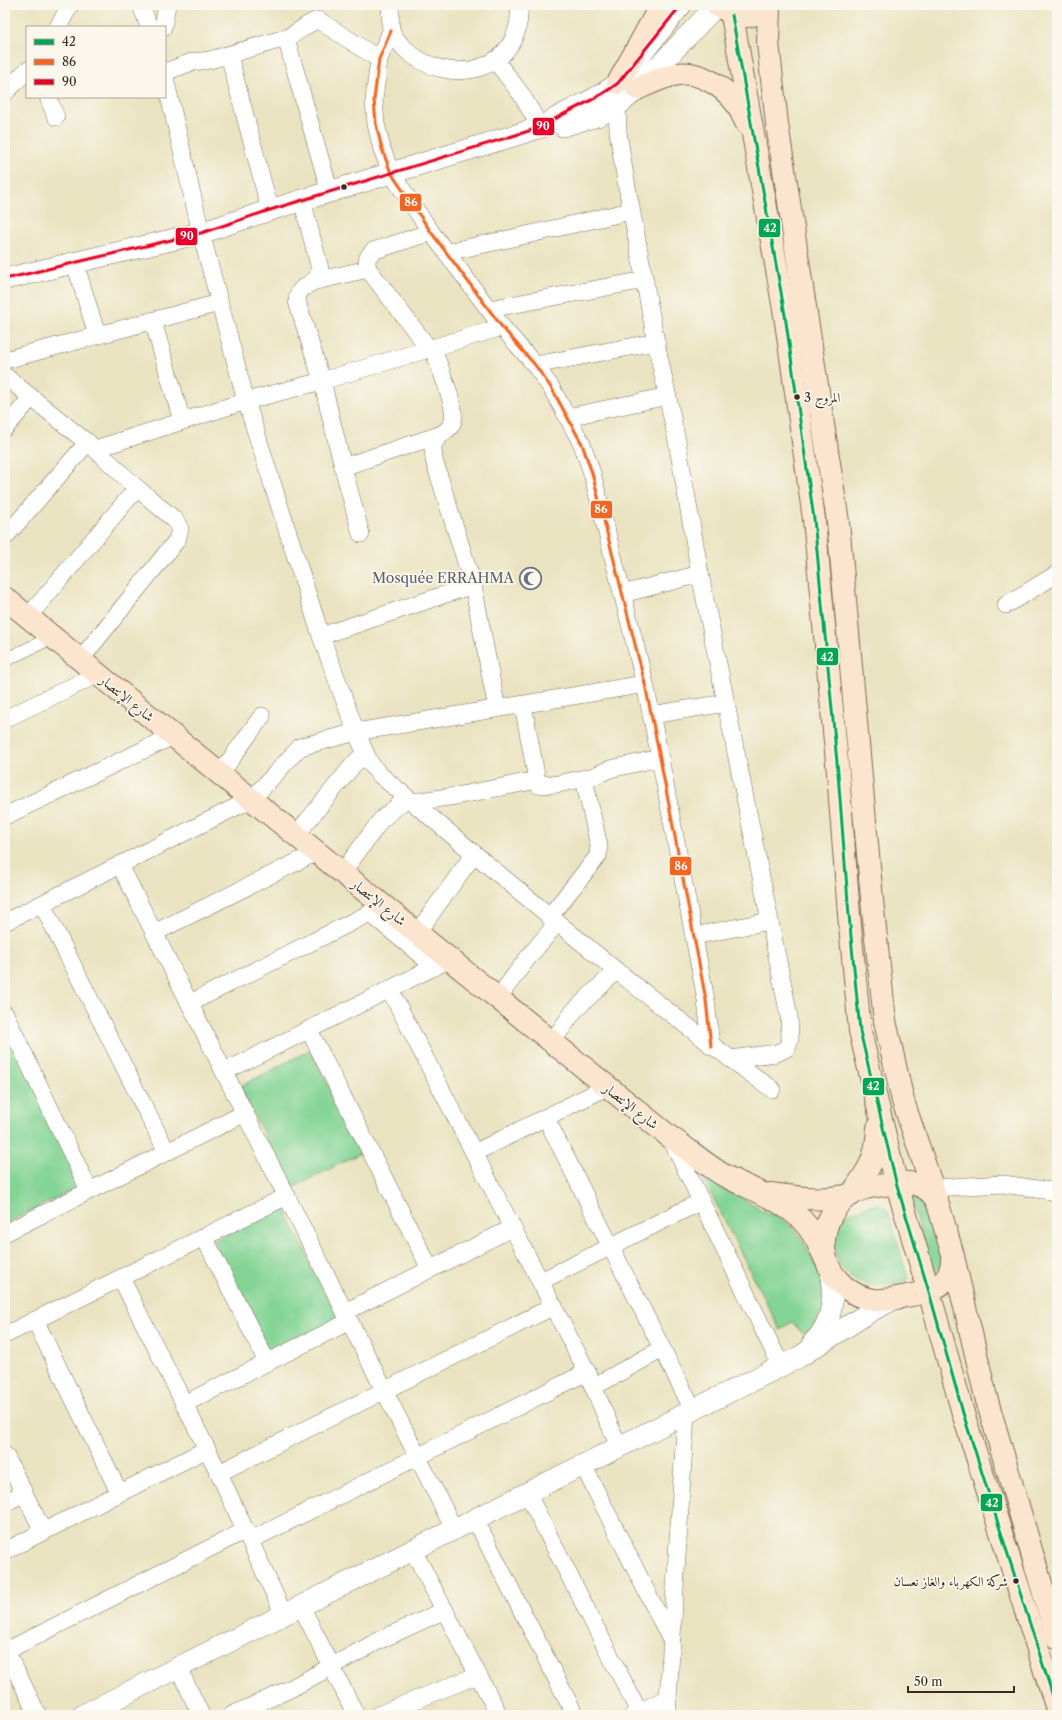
<svg xmlns="http://www.w3.org/2000/svg" width="1062" height="1720" font-family="'Libre Caslon Text',Amiri,serif">
<style>
.green{fill:#83d495;stroke:#5f7f5a}
.lines{fill:none;stroke-linecap:round;stroke-linejoin:round}
.pedestrian-casing{stroke:#786b57;stroke-width:14}
.minor-casing{stroke:#786b57;stroke-width:18}
.tertiary-casing{stroke:#786b57;stroke-width:22}
.secondary-casing{stroke:#786b57;stroke-width:24}
.pedestrian{stroke:#fff;stroke-width:13}
.minor{stroke:#fff;stroke-width:17}
.tertiary{stroke:#fff;stroke-width:21}
.secondary{stroke:#fbe5cf;stroke-width:22}
.bus-1-casing{stroke:#fbf7ec;stroke-width:6}
.bus-2-casing{stroke:#fbf7ec;stroke-width:6}
.bus-3-casing{stroke:#fbf7ec;stroke-width:6}
.bus-1{stroke:#00a651;stroke-width:3}
.bus-2{stroke:#f26522;stroke-width:3}
.bus-3{stroke:#e4002b;stroke-width:3}
.bus-dot{fill:#3b2a1e;stroke:#fbf7ec;stroke-width:1.5}
.labels{text-anchor:middle;dominant-baseline:central;stroke-width:3.5;stroke-linejoin:round;paint-order:stroke}
.bus-label{font-size:13px;fill:#3b2a1e;stroke:#fbf7ec;text-anchor:start}
.worship-label{font-size:14px;fill:#5b616d;stroke:#fbf7ec;text-anchor:end}
.street-label{font-size:14px;fill:#3b2a1e;stroke:#fbf7ec}
.line-badge{stroke:#fbf7ec;stroke-width:1.5}
.badge-label{font-size:11px;text-anchor:middle;font-weight:bold;fill:#fff}
</style>
<rect width="100%" height="100%" fill="#fbf7ec"/>
<filter id="ink" filterUnits="userSpaceOnUse"><feTurbulence type="fractalNoise" baseFrequency=".025" numOctaves="2"/><feDisplacementMap in="SourceGraphic" scale="8" xChannelSelector="R" yChannelSelector="G"/><feConvolveMatrix kernelMatrix="1 2 1 2 8 2 1 2 1" color-interpolation-filters="sRGB"/></filter>
<filter id="wash" filterUnits="userSpaceOnUse"><feTurbulence type="fractalNoise" baseFrequency=".012" numOctaves="4" result="noise"/><feDisplacementMap in="SourceGraphic" scale="16" xChannelSelector="R" yChannelSelector="G"/><feGaussianBlur stdDeviation="0.9" result="paint"/><feColorMatrix in="noise" values="0 0 0 0 0 0 0 0 0 0 0 0 0 0 0 0 0 1.4 0 .05"/><feComposite in="paint" operator="in"/></filter>
<g filter="url(#wash)">
<rect width="100%" height="100%" fill="#eae3c1"/>
<g class="green">
<path d="M 5,1024 L 84,1184 L 5,1224 Z"/>
<path d="M 310,1050 L 363,1152 L 292,1188 L 239,1087 Z"/>
<path d="M 705,1175 L 762,1211 L 778,1215 L 800,1235 L 821,1275 L 824,1305 L 817,1322 L 811,1330 L 802,1333 L 792,1322 L 780,1330 L 703,1178 Z"/>
<path d="M 912,1197 L 920,1198 L 929,1207 L 944,1253 L 940,1268 L 934,1273 L 910,1198 Z"/>
<path d="M 879,1204 L 888,1211 L 908,1278 L 906,1282 C 899,1284 891,1286 884,1286 C 859,1287 837,1272 834,1247 C 833,1240 834,1229 838,1223 C 847,1210 866,1207 879,1204 Z"/>
<path d="M 283,1206 L 340,1321 L 270,1355 L 213,1241 Z"/>
</g>
</g>
<g filter="url(#ink)">
<g class="lines">
<defs>
<path id="pedestrian" d="M 5,660 L 53,637"/>
<g id="minor">
<path d="M 141,5 L 149,27"/>
<path d="M 390,5 C 391,13 389,25 392,32 C 395,39 400,44 405,49 C 448,90 524,72 519,5"/>
<path d="M 58,27 L 70,5"/>
<path d="M 163,27 L 167,5"/>
<path d="M 391,31 L 379,59 L 374,100 L 376,124 L 382,149 L 391,173 L 431,232 L 502,327 L 535,365 L 552,389 L 582,444 L 592,473 L 645,684 L 660,758 L 706,1000 L 711,1046"/>
<path d="M 286,38 L 330,193"/>
<path d="M 229,55 L 270,210"/>
<path d="M 496,61 L 521,94 L 541,128"/>
<path d="M 165,72 L 192,62 L 210,60 L 286,38 C 298,33 307,23 318,20 L 379,59"/>
<path d="M 165,78 L 201,233 L 246,401 L 321,636 L 356,732 L 370,763 L 380,775 C 509,882 636,992 772,1089"/>
<path d="M 5,93 L 27,70"/>
<path d="M 48,97 L 56,117"/>
<path d="M 617,106 L 618,132 L 625,176 L 656,342 L 677,441 L 700,574 L 789,1016 L 790,1039 L 787,1048 L 777,1053 L 730,1059"/>
<path d="M 302,200 L 320,269 C 318,288 298,281 297,301 L 322,381 L 343,467 L 439,435"/>
<path d="M 447,252 L 513,238 L 631,211"/>
<path d="M 75,263 L 97,335"/>
<path d="M 316,281 L 368,269"/>
<path d="M 489,309 L 645,280"/>
<path d="M 153,321 L 182,421"/>
<path d="M 433,349 C 438,363 457,408 453,421 C 450,433 434,434 433,448 C 433,452 434,456 434,460 L 473,585"/>
<path d="M 430,350 L 368,269 C 366,260 367,257 373,251 L 431,232"/>
<path d="M 5,360 L 219,303"/>
<path d="M 535,365 L 656,342"/>
<path d="M 5,376 L 95,449 L 137,488 L 175,520 L 180,529 L 177,540 L 80,660"/>
<path d="M 568,417 L 668,396"/>
<path d="M 5,428 L 31,398"/>
<path d="M 95,449 L 246,401 L 322,381 L 502,327"/>
<path d="M 343,467 L 361,534"/>
<path d="M 5,537 L 88,442"/>
<path d="M 622,594 L 700,574"/>
<path d="M 1006,605 L 1057,574"/>
<path d="M 28,617 L 137,488"/>
<path d="M 321,636 L 473,585 L 497,709"/>
<path d="M 523,705 L 537,780 L 539,785 L 558,784 L 594,776 L 610,769 L 660,758"/>
<path d="M 651,715 L 726,703"/>
<path d="M 5,719 L 98,674"/>
<path d="M 220,774 L 262,716"/>
<path d="M 412,802 L 456,796 L 537,780"/>
<path d="M 5,816 L 173,736"/>
<path d="M 296,835 L 354,764 L 365,753"/>
<path d="M 120,865 L 454,1529"/>
<path d="M 342,873 L 381,820 L 407,798"/>
<path d="M 42,904 L 167,1152"/>
<path d="M 549,917 L 598,856 L 599,846 L 584,779"/>
<path d="M 5,922 L 252,799 L 300,747 L 356,732 L 645,684"/>
<path d="M 154,933 L 317,852"/>
<path d="M 417,933 L 474,854"/>
<path d="M 694,936 L 769,921"/>
<path d="M 390,990 L 587,1372 L 619,1447"/>
<path d="M 498,998 L 527,959 L 557,923"/>
<path d="M 190,1003 L 370,913 L 435,967"/>
<path d="M 5,1014 L 89,1190"/>
<path d="M 309,1030 L 430,1269"/>
<path d="M 552,1042 L 574,1011 L 616,971"/>
<path d="M 224,1072 L 444,962"/>
<path d="M 546,1118 L 693,1410"/>
<path d="M 670,1137 L 781,1366"/>
<path d="M 474,1153 L 607,1087"/>
<path d="M 933,1188 L 1003,1184 L 1057,1192"/>
<path d="M 5,1233 L 245,1113"/>
<path d="M 204,1237 L 267,1362"/>
<path d="M 121,1278 L 219,1473 L 284,1615"/>
<path d="M 541,1281 L 700,1202"/>
<path d="M 345,1312 L 512,1228"/>
<path d="M 35,1320 L 119,1492"/>
<path d="M 5,1335 L 287,1196"/>
<path d="M 593,1387 L 662,1349"/>
<path d="M 184,1404 L 350,1321"/>
<path d="M 5,1455 L 43,1531"/>
<path d="M 583,1465 L 671,1640"/>
<path d="M 219,1473 L 554,1306"/>
<path d="M 527,1493 L 639,1712"/>
<path d="M 5,1503 L 24,1493"/>
<path d="M 475,1519 L 575,1715"/>
<path d="M 251,1540 L 587,1372"/>
<path d="M 413,1550 L 499,1715"/>
<path d="M 5,1551 L 207,1449"/>
<path d="M 301,1606 L 356,1715"/>
<path d="M 5,1649 L 38,1715"/>
<path d="M 6,1651 L 246,1530"/>
<path d="M 178,1667 L 201,1715"/>
<path d="M 232,1715 L 288,1690 L 380,1640 L 445,1610"/>
<path d="M 378,1715 L 478,1675"/>
<path d="M 633,1715 L 668,1698"/>
<path d="M 667,1715 L 686,1414"/>
</g>
<g id="tertiary">
<path d="M 563,126 L 597,116 L 617,106 L 637,89 L 717,5"/>
<path d="M 5,279 L 201,233 L 270,210 L 542,127 C 566,110 595,102 618,83 L 681,5"/>
<path d="M 812,1344 C 833,1324 835,1298 830,1270"/>
<path d="M 83,1715 L 799,1357 L 873,1310 L 896,1298"/>
</g>
<g id="secondary">
<path d="M 717,5 C 736,18 750,22 769,5"/>
<path d="M 769,6 L 768,43 L 777,124 L 838,522 L 873,910 L 885,1021 L 903,1101 L 938,1204 L 952,1252 L 986,1397 L 1057,1638"/>
<path d="M 732,15 L 785,315 L 814,519 L 838,773 L 849,915 L 860,1031 L 896,1182 L 929,1292 L 963,1413 L 1057,1709"/>
<path d="M 618,83 L 661,5"/>
<path d="M 637,89 C 650,83 664,76 678,74 C 699,71 723,86 735,102 C 740,108 743,117 747,124"/>
<path d="M 5,598 L 220,774 L 670,1137 C 688,1149 706,1165 725,1176 C 754,1191 788,1201 808,1227 C 816,1237 821,1249 826,1260"/>
<path d="M 770,1194 C 798,1198 823,1201 851,1195 C 869,1169 876,1161 878,1128"/>
<path d="M 937,1201 C 925,1180 905,1181 884,1185 C 878,1186 872,1186 866,1188 C 835,1196 818,1228 826,1259 C 832,1280 852,1297 874,1300 C 885,1301 896,1298 907,1296 C 931,1292 954,1285 952,1255"/>
</g>
</defs>
<use href="#pedestrian" class="pedestrian-casing"/>
<use href="#minor" class="minor-casing"/>
<use href="#tertiary" class="tertiary-casing"/>
<use href="#secondary" class="secondary-casing"/>
<use href="#pedestrian" class="pedestrian"/>
<use href="#minor" class="minor"/>
<use href="#tertiary" class="tertiary"/>
<use href="#secondary" class="secondary"/>
<defs>
<path id="bus-1" d="M 732,15 L 785,315 L 814,519 L 838,773 L 849,915 L 860,1031 L 896,1182 L 929,1292 L 963,1413 L 1057,1709"/>
<path id="bus-2" d="M 391,31 L 379,59 L 374,100 L 376,124 L 382,149 L 391,173 L 431,232 L 502,327 L 535,365 L 552,389 L 582,444 L 592,473 L 645,684 L 660,758 L 706,1000 L 711,1046"/>
<path id="bus-3" d="M 5,279 L 201,233 L 270,210 L 542,127 C 566,110 595,102 618,83 L 681,5"/>
</defs>
<use href="#bus-1" class="bus-1-casing"/>
<use href="#bus-2" class="bus-2-casing"/>
<use href="#bus-3" class="bus-3-casing"/>
<use href="#bus-1" class="bus-1"/>
<use href="#bus-2" class="bus-2"/>
<use href="#bus-3" class="bus-3"/>
</g>
</g>
<defs>
<symbol id="mosque-ring" viewBox="-11 -11 22 22"><circle r="9.5" fill="#fbf7ec" stroke="#6b7280" stroke-width="1.5"/><path d="M3.5-4.9A6 6 0 1 0 3.5 4.9A5 5 0 1 1 3.5-4.9Z" fill="#6b7280"/></symbol>
</defs>
<g fill-rule="evenodd">
<use href="#mosque-ring" x="518" y="566" width="25" height="25"/>
</g>
<g class="bus-dot">
<circle cx="344" cy="187" r="3.5"/>
<circle cx="797" cy="397" r="3.5"/>
<circle cx="1016" cy="1581" r="3.5"/>
</g>
<g class="labels">
<g class="bus-label">
<text x="804" y="397">المروج 3</text>
<text x="1008" y="1581" text-anchor="end">شركة الكهرباء والغاز نعسان</text>
</g>
<g class="worship-label">
<text x="514" y="578">Mosquée ERRAHMA</text>
</g>
<g class="street-label">
<text transform="translate(127 698) rotate(39)">شارع الإنتصار</text>
<text transform="translate(379 902) rotate(39)">شارع الإنتصار</text>
<text transform="translate(631 1106) rotate(38)">شارع الإنتصار</text>
</g>
</g>
<g class="line-badge">
<rect x="532" y="117" width="23" height="19" rx="4" fill="#e4002b"/>
<rect x="399" y="193" width="23" height="19" rx="4" fill="#f26522"/>
<rect x="758" y="218" width="23" height="20" rx="4" fill="#00a651"/>
<rect x="175" y="227" width="23" height="19" rx="4" fill="#e4002b"/>
<rect x="590" y="500" width="23" height="19" rx="4" fill="#f26522"/>
<rect x="816" y="647" width="23" height="19" rx="4" fill="#00a651"/>
<rect x="669" y="856" width="23" height="20" rx="4" fill="#f26522"/>
<rect x="862" y="1077" width="23" height="19" rx="4" fill="#00a651"/>
<rect x="980" y="1493" width="23" height="19" rx="4" fill="#00a651"/>
</g>
<g class="badge-label">
<text x="543" y="130">90</text>
<text x="411" y="206">86</text>
<text x="770" y="232">42</text>
<text x="187" y="240">90</text>
<text x="601" y="513">86</text>
<text x="827" y="661">42</text>
<text x="681" y="870">86</text>
<text x="873" y="1090">42</text>
<text x="992" y="1507">42</text>
</g>
<rect width="1062" height="1720" fill="none" stroke="#fbf7ec" stroke-width="20"/>
<rect x="26" y="26" width="140" height="72" fill="#fbf7ec" stroke="#aea59a"/>
<rect x="34" y="39" width="20" height="6" fill="#00a651" stroke="#aea59a"/>
<text x="62" y="46" font-size="12" fill="#3b2a1e">42</text>
<rect x="34" y="59" width="20" height="6" fill="#f26522" stroke="#aea59a"/>
<text x="62" y="66" font-size="12" fill="#3b2a1e">86</text>
<rect x="34" y="79" width="20" height="6" fill="#e4002b" stroke="#aea59a"/>
<text x="62" y="86" font-size="12" fill="#3b2a1e">90</text>
<path d="M908 1686v6h106v-6" fill="none" stroke="#3b2a1e" stroke-width="2"/>
<text x="914" y="1686" font-size="12" fill="#3b2a1e" stroke="#fbf7ec" stroke-width="3" paint-order="stroke">50 m</text>
</svg>
